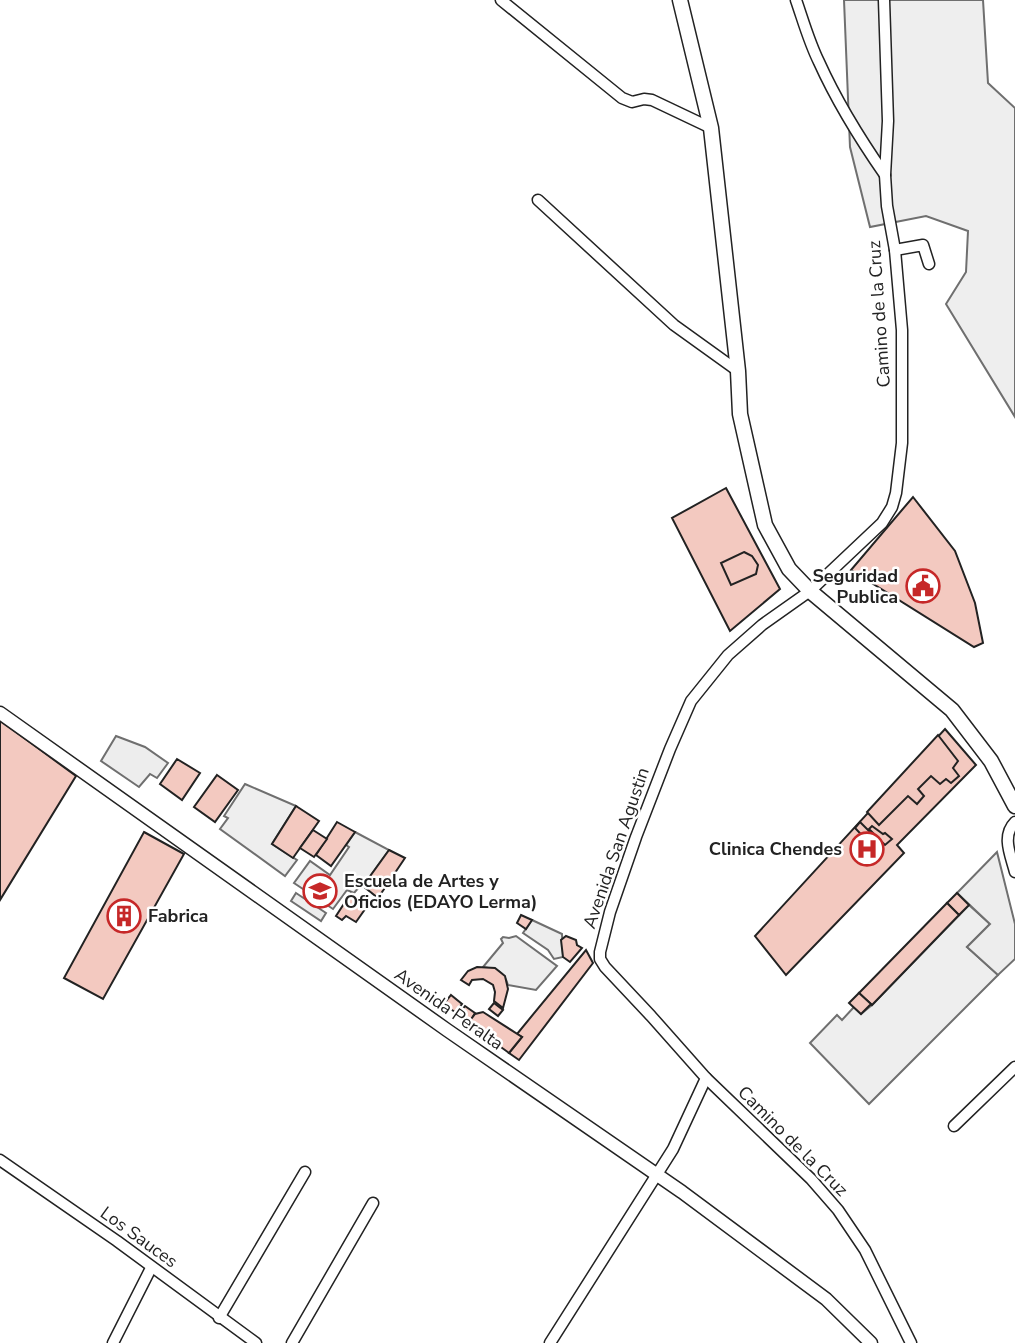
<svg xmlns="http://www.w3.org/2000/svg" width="1015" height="1343" font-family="'Nunito Sans',sans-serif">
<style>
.green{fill:#eee;stroke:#6f6f6f;stroke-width:2}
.parking{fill:#ededed;stroke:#6f6f6f;stroke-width:2}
.building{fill:#f3c9c0;stroke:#222;stroke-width:2}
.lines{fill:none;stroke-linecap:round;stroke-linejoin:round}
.minor-casing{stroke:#222;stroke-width:13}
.tertiary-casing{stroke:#222;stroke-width:15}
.secondary-casing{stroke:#222;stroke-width:17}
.minor{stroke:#fff;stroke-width:10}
.tertiary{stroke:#fff;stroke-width:12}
.secondary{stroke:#fff;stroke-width:14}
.labels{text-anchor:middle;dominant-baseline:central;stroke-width:5;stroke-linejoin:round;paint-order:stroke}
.street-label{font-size:18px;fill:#222;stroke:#fff}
.poi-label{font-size:18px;font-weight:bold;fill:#222;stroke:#fff;text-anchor:end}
</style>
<rect width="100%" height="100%" fill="#fff"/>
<g class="green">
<path d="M 844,0 L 983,0 L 988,83 L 1015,108 L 1015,417 L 946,304 L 966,272 L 968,231 L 926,216 L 870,227 L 850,147 Z"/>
<path d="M 245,784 L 296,806 L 272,844 L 297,860 L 285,876 L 220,829 L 228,818 L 224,816 Z"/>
<path d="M 355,832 L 389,850 L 363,886 L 360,886 L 354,893 L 347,890 L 333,909 L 294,883 L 310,861 L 330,875 L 349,847 L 346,845 Z"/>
<path d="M 969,905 L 990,924 L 967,947 L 998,975 L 869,1104 L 810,1043 L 837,1015 L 842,1020 L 854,1007 L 861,1014 L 872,1005 Z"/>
<path d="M 516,936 L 557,966 L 536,990 L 508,985 C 504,971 497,969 483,967 L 503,943 L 501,939 L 503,937 L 509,938 Z"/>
</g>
<g class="parking">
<path d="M 116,736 L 145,747 L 168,763 L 157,778 L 150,774 L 139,787 L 101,761 Z"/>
<path d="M 997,852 L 1015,924 L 1015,959 L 998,975 L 967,947 L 990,924 L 957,893 Z"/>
<path d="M 296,893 L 326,913 L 321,921 L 291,901 Z"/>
<path d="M 532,920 L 562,934 L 563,957 L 554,959 L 548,950 L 523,933 Z"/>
</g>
<g class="building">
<path d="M 726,488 L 780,589 L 730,631 L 672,518 Z"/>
<path d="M 913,497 L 955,551 L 975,603 L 983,643 L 974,647 L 851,570 Z"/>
<path d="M 744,552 L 752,556 L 758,565 L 756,574 L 731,585 L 721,563 Z"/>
<path d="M 1,721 L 76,776 L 0,900 L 0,723 Z"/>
<path d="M 945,729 L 976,765 L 897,845 L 904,853 L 786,975 L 755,936 Z"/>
<path d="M 938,735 L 958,761 L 953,768 L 959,776 L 951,783 L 946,779 L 940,784 L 931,776 L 918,789 L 924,796 L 917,804 L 908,796 L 879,825 L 867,812 Z"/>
<path d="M 177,759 L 200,773 L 182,800 L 160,784 Z"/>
<path d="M 217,775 L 238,790 L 215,822 L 194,807 Z"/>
<path d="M 296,806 L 319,821 L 293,858 L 272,844 Z"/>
<path d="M 337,822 L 355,832 L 331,866 L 316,855 Z"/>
<path d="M 860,822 L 879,841 L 873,847 L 855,828 Z"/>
<path d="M 872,826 L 883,834 L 885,833 L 892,839 L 885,845 L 869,829 Z"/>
<path d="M 313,830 L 327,839 L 314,857 L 300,848 Z"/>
<path d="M 144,832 L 184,854 L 103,999 L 64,978 Z"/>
<path d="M 389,850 L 405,858 L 378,898 L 363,886 Z"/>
<path d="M 351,893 L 368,905 L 356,922 L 346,916 L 342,920 L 336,916 Z"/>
<path d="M 957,893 L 969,905 L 959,915 L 947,903 Z"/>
<path d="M 947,903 L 959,915 L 872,1005 L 859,993 Z"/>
<path d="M 521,915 L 532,920 L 526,929 L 517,923 Z"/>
<path d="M 566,936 L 576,940 L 577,945 L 582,948 L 570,962 L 563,957 L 561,940 Z"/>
<path d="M 586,950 L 593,963 L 519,1060 L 509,1053 L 522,1037 L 517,1034 Z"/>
<path d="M 477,967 L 495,968 L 505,976 L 508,989 L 503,1008 L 494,1001 L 495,992 L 493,985 L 483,979 L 472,980 L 469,985 L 461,980 L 468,971 Z"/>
<path d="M 859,993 L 871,1004 L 861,1014 L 849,1003 Z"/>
<path d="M 451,995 L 462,1004 L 459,1008 L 462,1010 L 459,1014 L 443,1005 Z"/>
<path d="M 494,1003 L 503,1010 L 498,1016 L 489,1009 Z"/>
<path d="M 465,1006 L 475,1013 L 470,1022 L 459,1014 Z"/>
<path d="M 483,1012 L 522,1037 L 509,1053 L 468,1023 L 475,1014 Z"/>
</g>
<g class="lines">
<defs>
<g id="minor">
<path d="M 501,0 L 622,98 L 632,102 L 644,99 L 652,100 L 711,128"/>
<path d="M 796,0 C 803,20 809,42 819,62 C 837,102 860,139 885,175"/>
<path d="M 538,200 L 674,325 L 738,371"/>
<path d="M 895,250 L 923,245 L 929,264"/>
<path d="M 1015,822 C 1001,836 1011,856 1015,872"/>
<path d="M 706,1078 L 811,1179 L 838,1210 L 865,1250 L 911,1343"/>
<path d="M 954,1126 L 1015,1067"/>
<path d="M 0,1160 L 117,1241 L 256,1343"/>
<path d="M 219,1318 L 305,1172"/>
<path d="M 113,1343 L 151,1268"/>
<path d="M 292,1343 L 373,1203"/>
<path d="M 550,1343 L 673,1149 L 706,1078 L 651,1016 L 605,967 L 600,959 L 600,952 L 610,912 L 636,837 L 670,749 L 691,701 L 728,655 L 762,625 L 810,591 L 882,523 L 892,507 L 896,493 L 902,443 L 902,330 L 895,250 L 887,206 L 885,175 L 888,121 L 884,0"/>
</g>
<path id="tertiary" d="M 0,713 L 447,1030 L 682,1192 L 826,1299 L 871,1343"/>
<path id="secondary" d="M 680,0 L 711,128 L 738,371 L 740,414 L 765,525 L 789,569 L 810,591 L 952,710 L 991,761 L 1015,806"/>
</defs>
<use href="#minor" class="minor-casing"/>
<use href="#tertiary" class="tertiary-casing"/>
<use href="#secondary" class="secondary-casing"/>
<use href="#minor" class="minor"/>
<use href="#tertiary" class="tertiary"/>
<use href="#secondary" class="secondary"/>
</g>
<defs>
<symbol id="civic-ring" viewBox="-11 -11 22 22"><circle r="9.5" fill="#fff" stroke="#c62828" stroke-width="1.5"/><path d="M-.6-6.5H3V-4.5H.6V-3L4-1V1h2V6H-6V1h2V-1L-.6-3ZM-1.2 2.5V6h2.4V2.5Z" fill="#c62828"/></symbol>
<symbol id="hospital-ring" viewBox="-11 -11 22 22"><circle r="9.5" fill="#fff" stroke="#c62828" stroke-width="1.5"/><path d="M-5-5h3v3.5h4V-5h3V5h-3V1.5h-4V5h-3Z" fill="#c62828"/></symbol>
<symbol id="school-ring" viewBox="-11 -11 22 22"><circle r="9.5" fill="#fff" stroke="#c62828" stroke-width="1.5"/><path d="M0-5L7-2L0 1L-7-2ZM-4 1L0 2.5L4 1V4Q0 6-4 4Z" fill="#c62828"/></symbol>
<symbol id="building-ring" viewBox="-11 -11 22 22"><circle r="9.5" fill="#fff" stroke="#c62828" stroke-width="1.5"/><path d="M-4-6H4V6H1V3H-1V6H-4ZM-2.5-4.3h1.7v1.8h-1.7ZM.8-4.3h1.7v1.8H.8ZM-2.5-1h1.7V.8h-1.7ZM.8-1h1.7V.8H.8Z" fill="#c62828"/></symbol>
</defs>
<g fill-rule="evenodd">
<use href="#civic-ring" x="904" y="567" width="38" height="38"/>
<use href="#hospital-ring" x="848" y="830" width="38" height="38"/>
<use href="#school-ring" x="301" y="872" width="38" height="38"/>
<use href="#building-ring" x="105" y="897" width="38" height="38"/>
</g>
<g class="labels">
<g class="street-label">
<text transform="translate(879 314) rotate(-94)">Camino de la Cruz</text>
<text transform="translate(616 848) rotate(-71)">Avenida San Agustin</text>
<text transform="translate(449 1009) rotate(35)">Avenida Peralta</text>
<text transform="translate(793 1141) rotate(45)">Camino de la Cruz</text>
<text transform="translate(139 1237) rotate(36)">Los Sauces</text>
</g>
<g class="poi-label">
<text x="898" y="576">Seguridad<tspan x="898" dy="21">Publica</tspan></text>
<text x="842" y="849">Clinica Chendes</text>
<text x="344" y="881" text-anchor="start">Escuela de Artes y<tspan x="344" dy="21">Oficios (EDAYO Lerma)</tspan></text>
<text x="148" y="916" text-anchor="start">Fabrica</text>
</g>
</g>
</svg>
